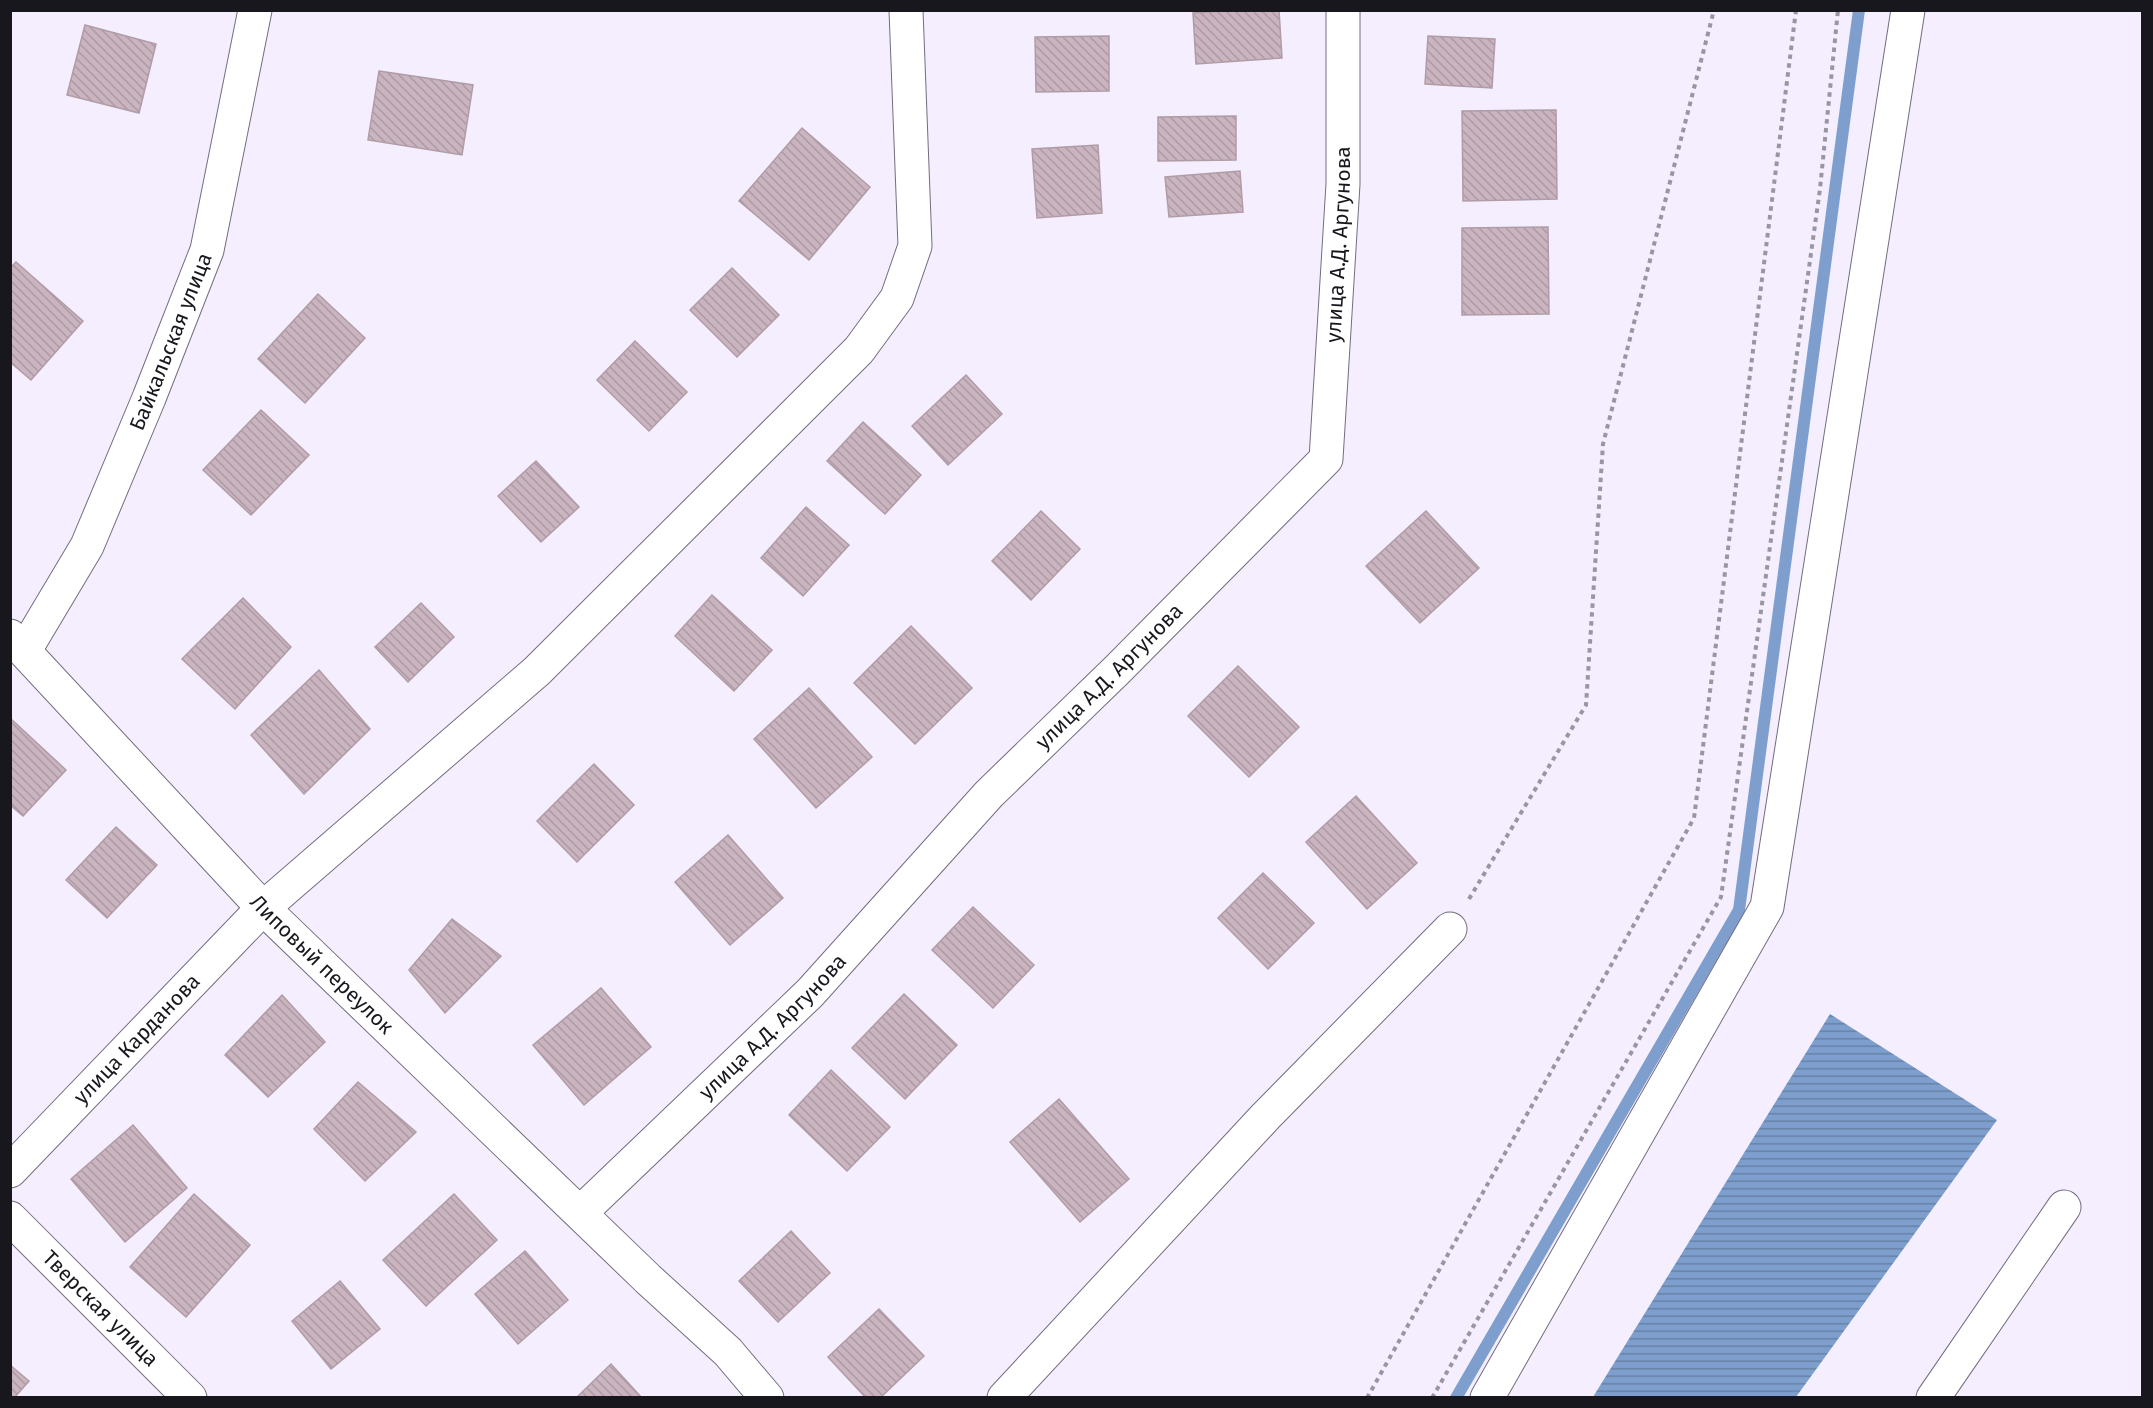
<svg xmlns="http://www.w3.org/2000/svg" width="2153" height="1408" font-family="'Fira Sans',sans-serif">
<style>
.water{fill:url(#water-rules)}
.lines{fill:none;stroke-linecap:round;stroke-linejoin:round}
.stream{stroke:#7e9fcd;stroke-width:12}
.building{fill:url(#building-back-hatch);stroke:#b09ca6;stroke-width:1.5}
.minor-casing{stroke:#746d7e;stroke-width:35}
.path{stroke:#9995a1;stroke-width:4;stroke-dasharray:4.5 4.5;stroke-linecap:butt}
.minor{stroke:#fff;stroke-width:33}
.labels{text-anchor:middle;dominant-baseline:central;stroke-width:4.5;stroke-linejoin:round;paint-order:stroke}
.street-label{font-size:21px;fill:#19171e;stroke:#fff}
</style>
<defs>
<pattern id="water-rules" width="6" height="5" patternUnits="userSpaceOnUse" patternTransform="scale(1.5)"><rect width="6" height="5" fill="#7e9fcd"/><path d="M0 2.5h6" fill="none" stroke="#6681a6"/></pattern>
<pattern id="building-back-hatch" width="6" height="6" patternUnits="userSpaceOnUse" patternTransform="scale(1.5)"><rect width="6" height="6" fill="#c9b4bf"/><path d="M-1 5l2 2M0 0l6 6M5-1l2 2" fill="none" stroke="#ac9aa4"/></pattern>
</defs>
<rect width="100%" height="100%" fill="#f4eefe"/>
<path class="water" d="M 1830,1014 L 1997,1120 L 1796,1397 L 1593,1397 Z"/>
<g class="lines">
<path class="stream" d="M 1456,1398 L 1739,910 L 1859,10"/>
</g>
<g class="building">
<path d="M 1235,10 L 1279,10 L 1282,58 L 1196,64 L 1193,13 Z"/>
<path d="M 85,25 L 156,44 L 139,113 L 67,95 Z"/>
<path d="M 1109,36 L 1109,91 L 1036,92 L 1035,37 Z"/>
<path d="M 1428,36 L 1495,39 L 1492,88 L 1425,84 Z"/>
<path d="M 379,71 L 473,85 L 462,155 L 368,140 Z"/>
<path d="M 1556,110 L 1557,199 L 1463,201 L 1462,111 Z"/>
<path d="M 1236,116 L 1236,160 L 1158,161 L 1158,117 Z"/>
<path d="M 802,128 L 870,187 L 809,260 L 739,201 Z"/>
<path d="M 1098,145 L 1102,213 L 1037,218 L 1032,149 Z"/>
<path d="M 1240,171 L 1243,212 L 1169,217 L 1165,177 Z"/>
<path d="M 1548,227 L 1549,314 L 1462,315 L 1462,228 Z"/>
<path d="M 16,262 L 83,321 L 31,380 L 10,362 L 10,268 Z"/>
<path d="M 732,268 L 779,315 L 737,357 L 690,310 Z"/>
<path d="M 318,294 L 365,338 L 305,403 L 258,359 Z"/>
<path d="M 635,341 L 687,392 L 649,431 L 597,380 Z"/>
<path d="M 966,375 L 1002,414 L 948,465 L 912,426 Z"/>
<path d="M 261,410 L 309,455 L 251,515 L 203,470 Z"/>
<path d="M 863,422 L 921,475 L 885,514 L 827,461 Z"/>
<path d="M 536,461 L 579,507 L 541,542 L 498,496 Z"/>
<path d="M 806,507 L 849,545 L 803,596 L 761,558 Z"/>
<path d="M 1041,511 L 1080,549 L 1031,600 L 992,561 Z"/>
<path d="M 1426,511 L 1479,568 L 1420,623 L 1366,566 Z"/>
<path d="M 712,595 L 772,650 L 734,691 L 675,636 Z"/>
<path d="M 243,598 L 291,647 L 235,709 L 182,659 Z"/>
<path d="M 421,603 L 454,637 L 408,682 L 375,647 Z"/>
<path d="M 911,626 L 972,688 L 915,744 L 854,683 Z"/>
<path d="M 1238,666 L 1299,727 L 1249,777 L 1188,716 Z"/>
<path d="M 319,670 L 370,729 L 304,794 L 251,735 Z"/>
<path d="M 809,688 L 872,757 L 816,808 L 754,739 Z"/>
<path d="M 10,718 L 66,770 L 23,816 L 10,805 Z"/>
<path d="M 594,764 L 634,805 L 577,862 L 537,821 Z"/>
<path d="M 1356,796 L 1417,863 L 1367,909 L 1306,842 Z"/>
<path d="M 116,827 L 157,865 L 107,918 L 66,880 Z"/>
<path d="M 728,835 L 783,898 L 730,945 L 675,882 Z"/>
<path d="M 1263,873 L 1314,923 L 1268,969 L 1218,918 Z"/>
<path d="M 973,907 L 1034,965 L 993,1008 L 932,950 Z"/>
<path d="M 452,919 L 501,956 L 445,1013 L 409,970 Z"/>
<path d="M 601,988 L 651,1047 L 584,1105 L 533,1045 Z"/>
<path d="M 904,994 L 957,1045 L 905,1099 L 852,1048 Z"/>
<path d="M 282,995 L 325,1042 L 268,1097 L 225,1055 Z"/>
<path d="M 831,1070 L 890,1127 L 847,1171 L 789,1115 Z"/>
<path d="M 358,1082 L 416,1132 L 365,1181 L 314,1129 Z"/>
<path d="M 1059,1099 L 1129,1179 L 1080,1222 L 1010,1142 Z"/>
<path d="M 133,1125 L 187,1188 L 125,1242 L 71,1179 Z"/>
<path d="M 194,1194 L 250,1245 L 186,1317 L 130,1267 Z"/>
<path d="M 454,1194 L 497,1240 L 426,1306 L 383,1260 Z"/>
<path d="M 791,1231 L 830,1273 L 778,1322 L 739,1281 Z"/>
<path d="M 525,1251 L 568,1300 L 518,1344 L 475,1294 Z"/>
<path d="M 340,1281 L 380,1329 L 331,1369 L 292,1321 Z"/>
<path d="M 879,1309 L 924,1356 L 880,1398 L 866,1398 L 828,1357 Z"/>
<path d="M 611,1364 L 642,1398 L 576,1398 Z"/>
<path d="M 10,1365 L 29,1381 L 14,1398 L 10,1398 Z"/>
</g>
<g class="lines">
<defs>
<g id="minor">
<path id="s1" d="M 10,636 L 263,908 L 648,1279 L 728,1352 L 767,1398"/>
<path id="s2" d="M 25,650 L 87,546 L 149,398 L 207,250 L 255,10"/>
<path id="s3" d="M 10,1171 L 263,908 L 537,671 L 859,350 L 897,298 L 915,246 L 906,10"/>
<path id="s4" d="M 580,1213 L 810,993 L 989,794 L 1117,670 L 1326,459 L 1343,184 L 1343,10"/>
<path id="s5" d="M 10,1218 L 190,1398"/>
<path d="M 1004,1398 L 1266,1116 L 1450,929"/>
<path d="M 1487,1398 L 1767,907 L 1908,10"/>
<path d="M 1933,1398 L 2064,1207"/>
</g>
</defs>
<use href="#minor" class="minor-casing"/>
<g class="path">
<path d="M 1469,899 L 1586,705 L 1603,444 L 1714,10"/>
<path d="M 1367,1398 L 1694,818 L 1796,10"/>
<path d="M 1432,1398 L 1721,897 L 1820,189 L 1838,10"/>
</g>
<use href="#minor" class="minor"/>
</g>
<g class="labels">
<g class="street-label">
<text stroke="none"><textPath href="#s4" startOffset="1276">улица А.Д. Аргунова</textPath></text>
<text stroke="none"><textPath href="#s2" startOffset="342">Байкальская улица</textPath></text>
<text stroke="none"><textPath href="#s4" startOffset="754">улица А.Д. Аргунова</textPath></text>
<text stroke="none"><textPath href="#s1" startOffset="453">Липовый переулок</textPath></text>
<text stroke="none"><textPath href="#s4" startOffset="268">улица А.Д. Аргунова</textPath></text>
<text stroke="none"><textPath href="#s3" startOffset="183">улица Карданова</textPath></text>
<text stroke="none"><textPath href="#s5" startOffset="128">Тверская улица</textPath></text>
</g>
</g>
<rect width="2153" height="1408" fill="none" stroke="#19171e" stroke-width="24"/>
</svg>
